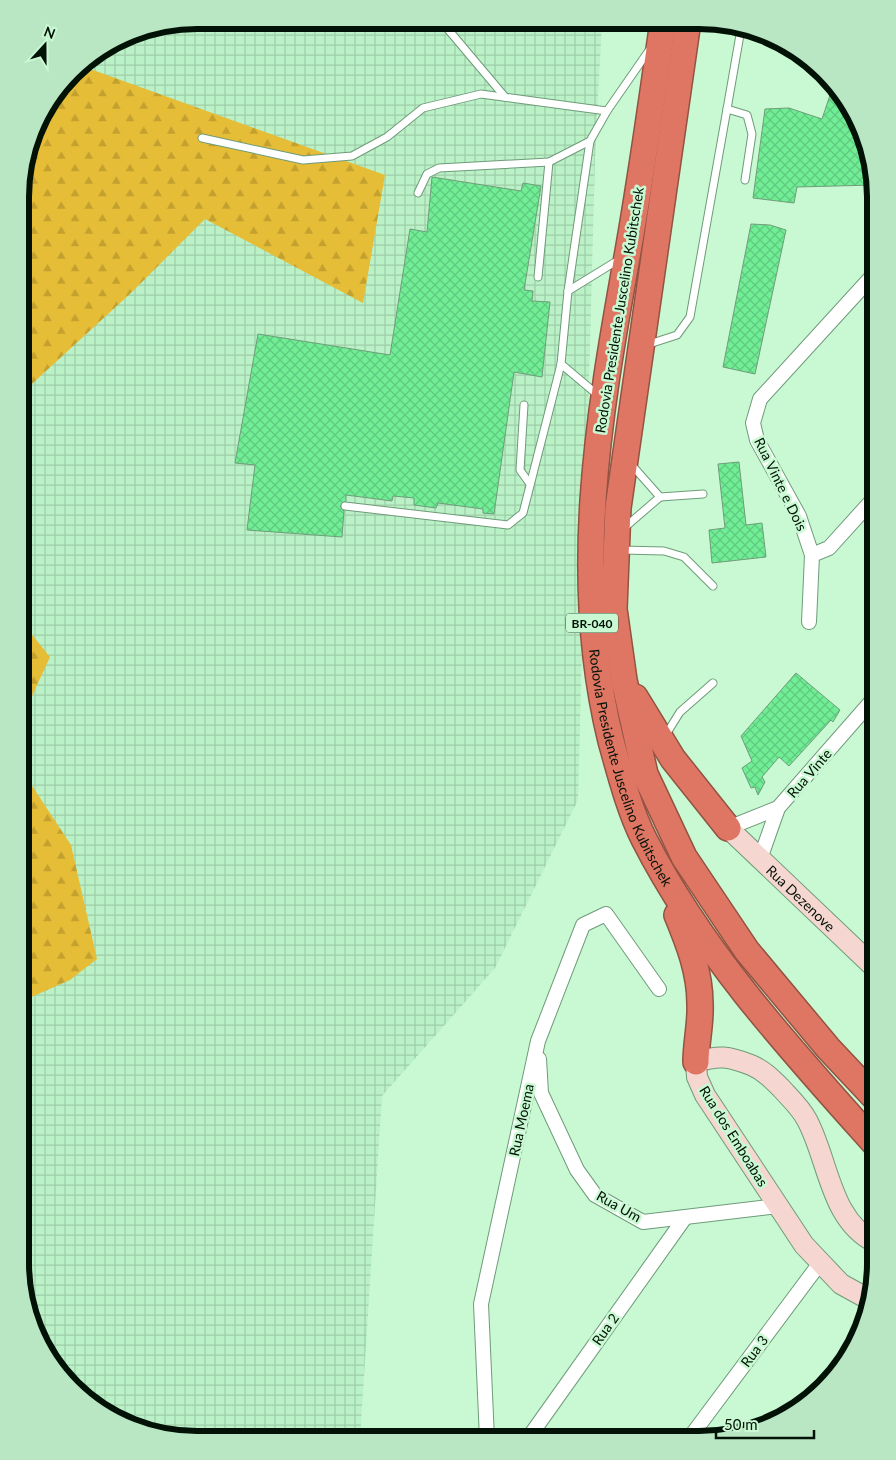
<svg xmlns="http://www.w3.org/2000/svg" width="896" height="1460" font-family="Lato,sans-serif">
<style>
.industrial{fill:url(#industrial-grid)}
.forest{fill:url(#forest-firs)}
.building{fill:url(#building-cross-hatch);stroke:#6f9d7a}
.lines{fill:none;stroke-linecap:round;stroke-linejoin:round}
.service-casing{stroke:#6e9b79;stroke-width:9}
.minor-casing{stroke:#6e9b79;stroke-width:16}
.secondary-casing{stroke:#6e9b79;stroke-width:22}
.motorway-casing{stroke:#925343;stroke-width:28}
.service{stroke:#fff;stroke-width:7}
.minor{stroke:#fff;stroke-width:14}
.secondary{stroke:#f5d6d0;stroke-width:20}
.motorway{stroke:#df7664;stroke-width:25}
.labels{text-anchor:middle;dominant-baseline:central;stroke-width:5;stroke-linejoin:round;paint-order:stroke}
.shield{fill:#c9f9d3;stroke:#3e5744;stroke-width:1}
.shield-label{font-size:12px;font-weight:bold;fill:#031206}
.street-label{font-size:14px;fill:#031206;stroke:#c9f9d3}
.rim{fill:none;stroke:#031206;stroke-width:6}
</style>
<defs>
<pattern id="industrial-grid" width="8" height="8" patternUnits="userSpaceOnUse" patternTransform="scale(1.25)"><rect width="8" height="8" fill="#baf1c6"/><path d="M0 4h8M4 0v8" fill="none" stroke="#9ecea9"/></pattern>
<pattern id="forest-firs" width="22" height="20" patternUnits="userSpaceOnUse" patternTransform="scale(1.25)"><rect width="22" height="20" fill="#e6bd37"/><path d="M5 1l3.5 6h-7zM16 11l3.5 6h-7z" fill="#c4a12f"/></pattern>
<pattern id="building-cross-hatch" width="8" height="8" patternUnits="userSpaceOnUse" patternTransform="scale(1.25)"><rect width="8" height="8" fill="#70ed95"/><path d="M0 0l8 8M0 8l8-8" fill="none" stroke="#5fca7f"/></pattern>
</defs>
<rect width="100%" height="100%" fill="#c9f9d3"/>
<path class="industrial" d="M 196,20 L 602,21 L 595,157 L 578,800 L 495,968 L 382,1096 L 360,1439 L 174,1439 L 89,1403 L 33,1331 L 20,1264 L 21,174 L 38,118 L 80,64 L 129,33 Z"/>
<g class="forest">
<path d="M 79,65 L 385,175 L 363,303 L 205,219 L 132,292 L 21,394 L 21,174 L 38,118 Z"/>
<path d="M 21,621 L 50,657 L 21,720 Z"/>
<path d="M 21,769 L 71,845 L 97,959 L 70,980 L 20,1002 Z"/>
<path d="M 20,1112 L 30,1204 L 20,1258 Z"/>
</g>
<g class="building">
<path d="M 832,89 L 863,129 L 874,185 L 797,187 L 794,203 L 753,198 L 765,109 L 789,108 L 822,119 Z"/>
<path d="M 432,177 L 521,191 L 523,183 L 541,186 L 524,290 L 533,291 L 532,301 L 550,302 L 542,377 L 514,372 L 494,514 L 483,513 L 483,509 L 438,503 L 436,508 L 414,505 L 414,498 L 393,496 L 392,501 L 346,495 L 346,501 L 340,506 L 344,511 L 342,537 L 247,530 L 255,465 L 235,463 L 258,334 L 390,355 L 410,229 L 427,232 Z"/>
<path d="M 751,224 L 770,225 L 786,230 L 755,374 L 723,367 Z"/>
<path d="M 739,462 L 746,525 L 762,523 L 766,557 L 712,563 L 709,530 L 725,528 L 718,464 Z"/>
<path d="M 796,673 L 840,710 L 833,722 L 831,720 L 789,766 L 779,757 L 762,777 L 765,782 L 758,795 L 755,787 L 751,788 L 742,768 L 752,761 L 741,736 Z"/>
</g>
<g class="lines">
<defs>
<g id="service">
<path d="M 441,21 L 505,97"/>
<path d="M 727,109 L 741,29"/>
<path d="M 202,138 L 303,160 L 352,156 L 387,137 L 423,108 L 481,94 L 607,111"/>
<path d="M 418,193 L 427,174 L 439,168 L 549,162"/>
<path d="M 538,277 L 549,162 L 590,141"/>
<path d="M 568,291 L 620,259"/>
<path d="M 646,345 L 677,335 L 690,317 L 727,109 L 747,115 L 752,134 L 745,180"/>
<path d="M 561,364 L 599,396"/>
<path d="M 524,405 L 520,470 L 530,484"/>
<path d="M 630,463 L 660,497 L 703,494"/>
<path d="M 345,506 L 508,525 L 523,513 L 561,364 L 568,291 L 590,141 L 607,111 L 650,49"/>
<path d="M 624,528 L 660,497"/>
<path d="M 621,550 L 664,551 L 684,557 L 713,586"/>
<path d="M 665,736 L 680,712 L 713,683"/>
</g>
<g id="minor">
<path d="M 812,555 L 829,548 L 876,496"/>
<path d="M 809,622 L 812,555 L 799,516 L 757,440 L 753,423 L 760,399 L 876,272"/>
<path d="M 728,828 L 778,808 L 876,696"/>
<path d="M 760,859 L 778,808"/>
<path d="M 539,1059 L 541,1093 L 577,1170 L 595,1195 L 643,1222 L 778,1206"/>
<path d="M 487,1439 L 481,1304 L 538,1041 L 583,925 L 606,914 L 659,989"/>
<path d="M 527,1440 L 684,1219"/>
<path d="M 688,1440 L 820,1263"/>
</g>
<g id="secondary">
<path id="s1" d="M 728,828 L 876,969"/>
<path d="M 870,1300 L 841,1284 L 804,1245 L 705,1095 L 697,1077 L 696,1062 C 719,1055 728,1056 751,1065 C 763,1070 772,1079 781,1088 C 790,1098 801,1108 807,1120 C 829,1161 830,1221 876,1243"/>
</g>
<g id="motorway">
<path id="s2" d="M 663,21 C 652,100 641,179 627,257 C 598,418 571,579 611,741 C 620,773 629,809 644,839 C 702,953 791,1050 876,1145"/>
<path d="M 688,21 L 618,508 L 614,609 L 624,680 L 645,774 L 684,857 L 747,951 L 828,1048 L 876,1099"/>
<path d="M 635,697 L 673,759 L 728,828"/>
<path d="M 677,915 C 689,944 700,972 700,1004 C 701,1023 696,1043 696,1062"/>
</g>
</defs>
<use href="#service" class="service-casing"/>
<use href="#minor" class="minor-casing"/>
<use href="#secondary" class="secondary-casing"/>
<use href="#motorway" class="motorway-casing"/>
<use href="#service" class="service"/>
<use href="#minor" class="minor"/>
<use href="#secondary" class="secondary"/>
<use href="#motorway" class="motorway"/>
</g>
<g class="labels">
<rect class="shield" x="566" y="613.5" width="52" height="19" rx="4"/>
<g class="shield-label">
<text x="592" y="623">BR-040</text>
</g>
<g class="street-label">
<text transform="translate(619 310) rotate(-81)">Rodovia Presidente Juscelino Kubitschek</text>
<text transform="translate(781 484) rotate(64)">Rua Vinte e Dois</text>
<text stroke="none"><textPath href="#s2" startOffset="758">Rodovia Presidente Juscelino Kubitschek</textPath></text>
<text transform="translate(809 773) rotate(-49)">Rua Vinte</text>
<text stroke="none"><textPath href="#s1" startOffset="101">Rua Dezenove</textPath></text>
<text transform="translate(521 1120) rotate(-78)">Rua Moema</text>
<text transform="translate(734 1136) rotate(58)">Rua dos Emboabas</text>
<text transform="translate(619 1206) rotate(29)">Rua Um</text>
<text transform="translate(605 1329) rotate(-55)">Rua 2</text>
<text transform="translate(754 1351) rotate(-53)">Rua 3</text>
</g>
</g>
<path d="M0 0H896V1460H0ZM197 29H699A168 168 0 0 1 867 197V1263A168 168 0 0 1 699 1431H197A168 168 0 0 1 29 1263V197A168 168 0 0 1 197 29Z" fill="#b9e7c3" fill-rule="evenodd"/>
<path class="rim" d="M197 29H699A168 168 0 0 1 867 197V1263A168 168 0 0 1 699 1431H197A168 168 0 0 1 29 1263V197A168 168 0 0 1 197 29Z"/>
<g transform="translate(45 45) rotate(21)" stroke="#c9f9d3" stroke-width="4" paint-order="stroke">
<path d="M0-4L9 19L0 12L-9 19Z" fill="#031206"/>
<text y="-8" font-size="14" font-weight="bold" text-anchor="middle" fill="#031206">N</text>
</g>
<path d="M716 1430v8h98v-8" fill="none" stroke="#031206" stroke-width="2.5"/>
<text x="724" y="1430" font-size="15" fill="#031206" stroke="#c9f9d3" stroke-width="4" paint-order="stroke">50 m</text>
</svg>
